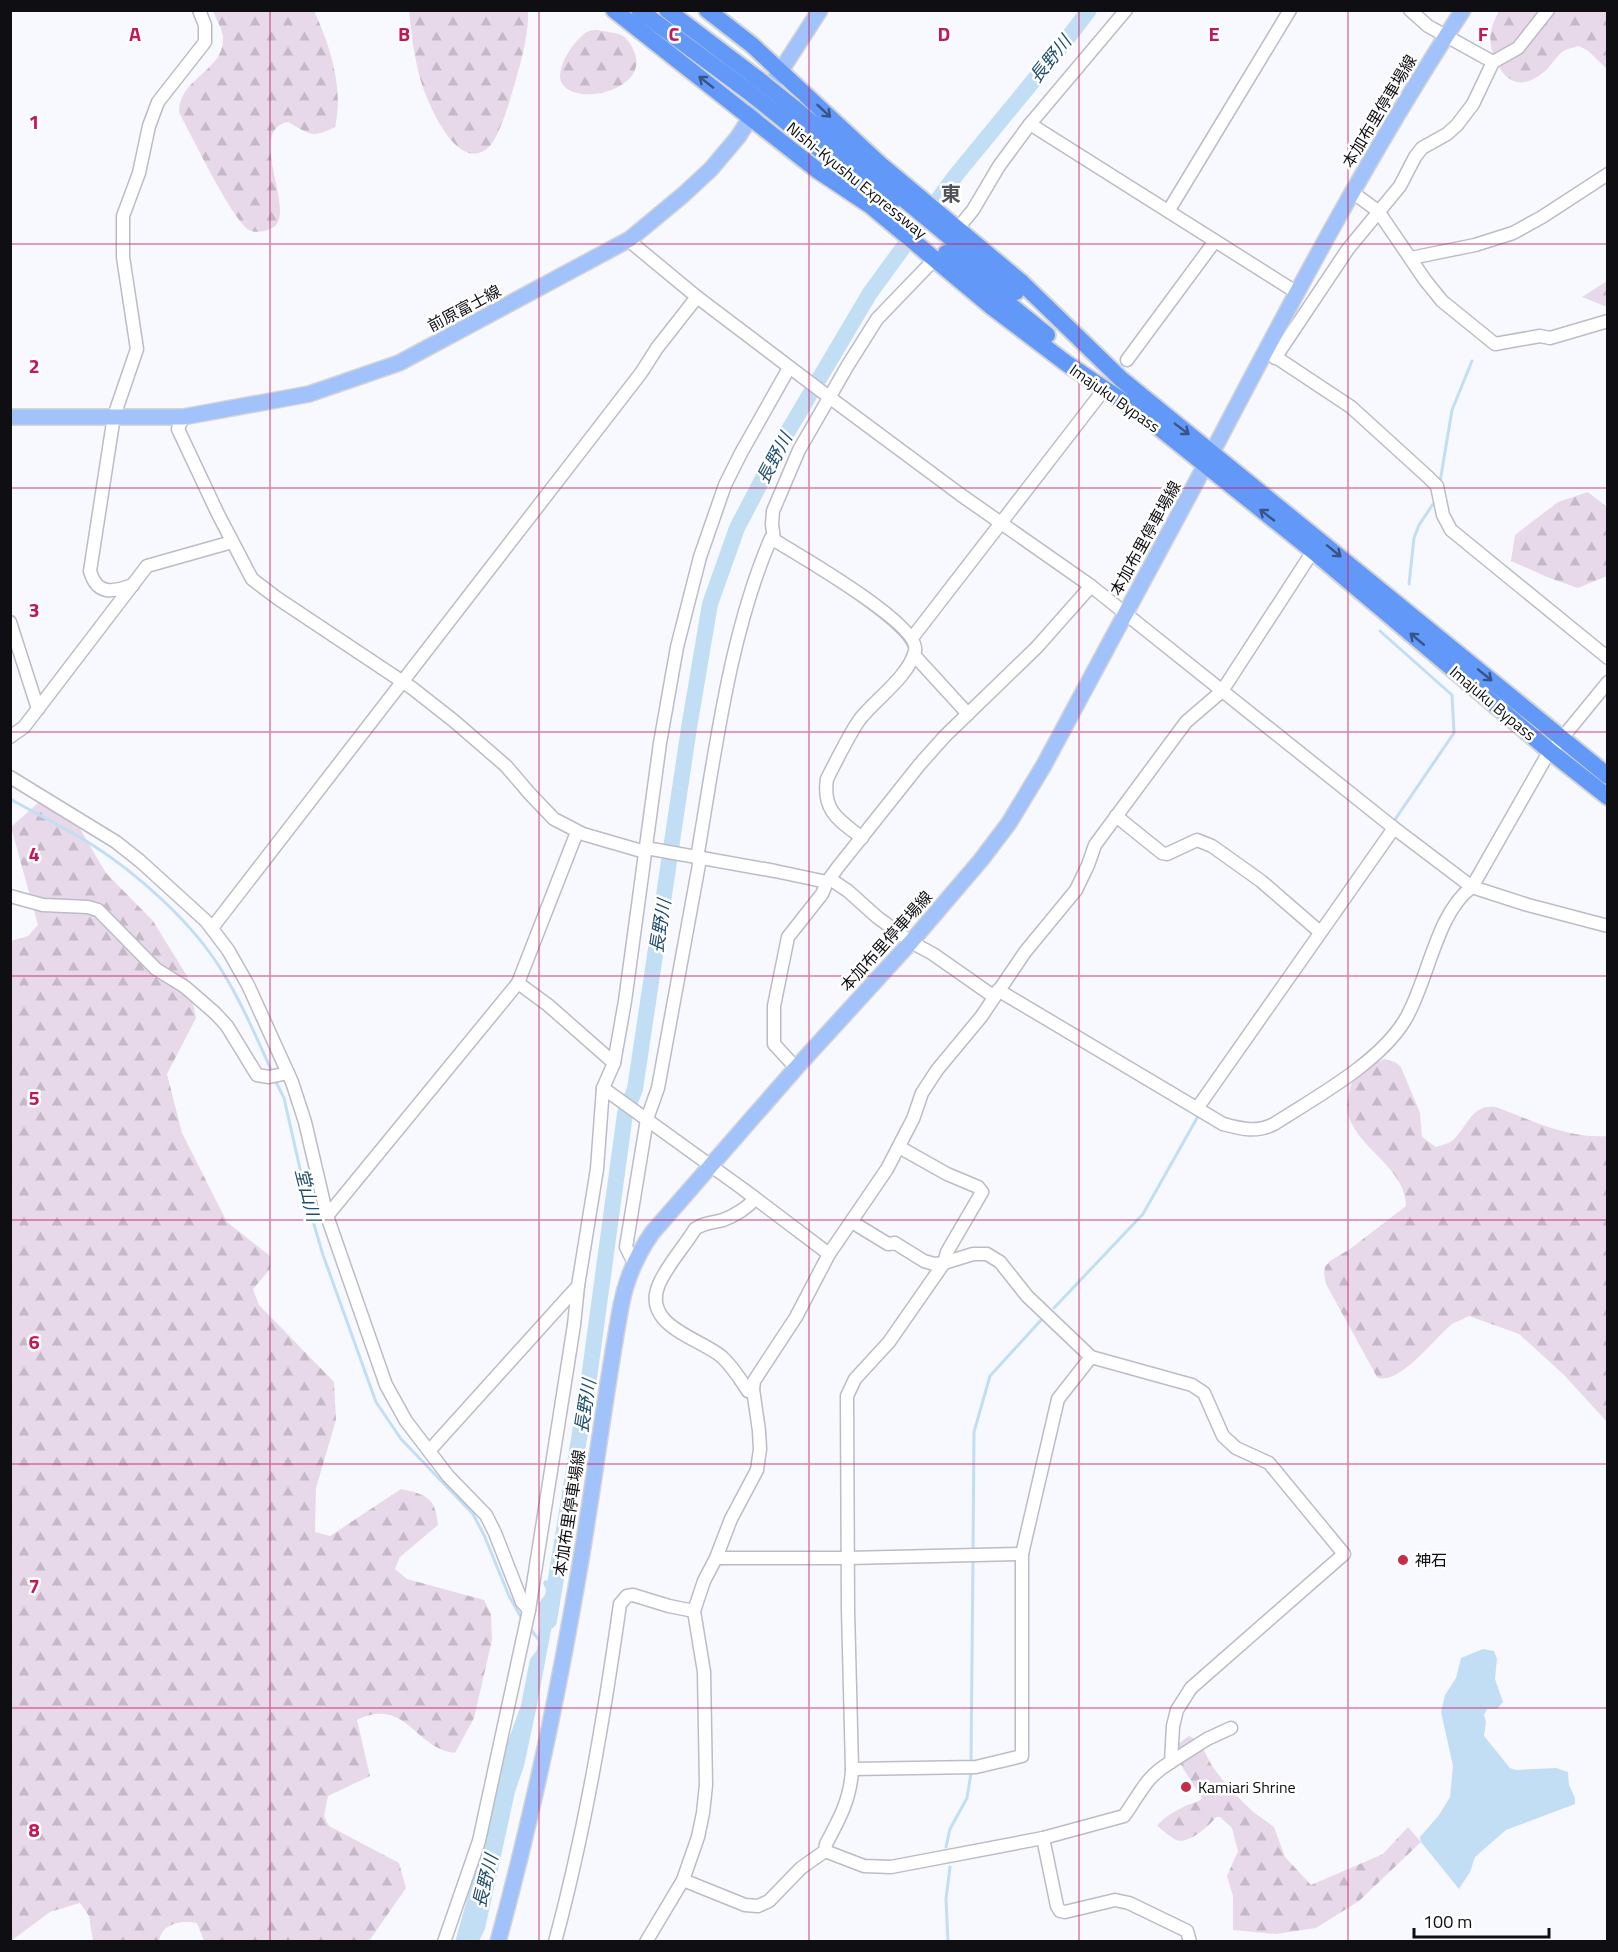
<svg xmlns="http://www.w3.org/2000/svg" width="1618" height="1952" font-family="'Titillium Web','Noto Sans JP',sans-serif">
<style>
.forest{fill:url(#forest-firs)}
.water{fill:#c2def4}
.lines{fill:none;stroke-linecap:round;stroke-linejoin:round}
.stream{stroke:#c2def4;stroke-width:3}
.river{stroke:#c2def4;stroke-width:16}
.minor-casing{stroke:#bbbcc6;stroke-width:15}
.major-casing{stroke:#d4d4d5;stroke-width:18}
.highway-casing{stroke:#d4d4d5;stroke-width:20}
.minor{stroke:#fff;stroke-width:12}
.major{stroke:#a1c2fb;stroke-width:15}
.highway{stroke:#6299f9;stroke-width:16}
.highway-bridge-casing{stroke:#d4d4d5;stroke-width:20;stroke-linecap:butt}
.highway-bridge{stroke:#6299f9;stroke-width:16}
.oneway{stroke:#385486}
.grid{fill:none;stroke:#c2185b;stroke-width:1.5;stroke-opacity:0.55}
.poi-dot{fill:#c13048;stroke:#fff;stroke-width:2}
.labels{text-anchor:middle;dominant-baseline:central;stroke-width:5;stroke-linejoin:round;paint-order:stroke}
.street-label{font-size:16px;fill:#0f0f13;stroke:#fff}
.poi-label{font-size:16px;fill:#0f0f13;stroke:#fff;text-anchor:start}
.water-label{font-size:18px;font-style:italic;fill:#204e6e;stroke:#fff}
.quarter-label{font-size:20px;font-weight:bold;fill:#505159;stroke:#fff}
.grid-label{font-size:20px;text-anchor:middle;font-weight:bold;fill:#c2185b;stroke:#fff;stroke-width:5;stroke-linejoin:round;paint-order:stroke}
</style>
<defs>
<pattern id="forest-firs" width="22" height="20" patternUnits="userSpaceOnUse" patternTransform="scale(1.5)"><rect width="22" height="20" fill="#e7d9ea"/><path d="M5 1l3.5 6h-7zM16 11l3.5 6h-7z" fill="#c5b9c8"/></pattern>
</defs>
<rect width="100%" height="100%" fill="#f8f9ff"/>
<g class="forest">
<path d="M 213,11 L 314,11 C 330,45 344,89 335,127 C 311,139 310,134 288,122 C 246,130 295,208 275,226 C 269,231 256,234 249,230 C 233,221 190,133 179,112 C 179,77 225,71 223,37 C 222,29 216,19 213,11 Z"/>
<path d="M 409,11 L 528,11 C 529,38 519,69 511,96 C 508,108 498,137 490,146 C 458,178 426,100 420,78 C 414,56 411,33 409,11 Z"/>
<path d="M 1499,11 L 1607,11 L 1607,69 L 1587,50 L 1578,46 C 1572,48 1565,49 1561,53 C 1555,58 1551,66 1545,71 C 1523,90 1506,85 1495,59 C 1487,40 1490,28 1499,11 Z"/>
<path d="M 598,30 C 606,32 614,32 621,35 C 627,38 630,43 633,49 C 653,88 580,107 563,85 C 552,71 576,36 589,31 C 592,30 595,30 598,30 Z"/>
<path d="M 1607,281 L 1607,307 L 1582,297 Z"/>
<path d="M 1588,492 L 1607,507 L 1607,576 L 1578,588 L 1547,577 L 1511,561 L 1515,535 L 1558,502 Z"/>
<path d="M 38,803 L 66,805 L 106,873 L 153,921 L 187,976 L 196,1018 L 167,1074 L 182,1133 L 227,1222 L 270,1256 L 270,1269 L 253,1289 L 259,1305 L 334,1382 L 336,1420 L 316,1488 L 315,1532 L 330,1536 L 401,1489 C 426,1494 436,1498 438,1525 L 400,1557 L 395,1569 L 407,1579 L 484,1600 L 491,1614 L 492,1640 L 474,1718 L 455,1753 C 416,1750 406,1696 357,1720 L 370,1776 L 328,1796 L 324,1816 L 329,1826 L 399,1863 L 406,1888 L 369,1941 L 204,1941 L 197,1923 C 182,1920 162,1923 159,1941 L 93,1941 L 89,1916 L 80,1903 L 50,1912 L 11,1941 L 10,941 L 28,936 L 38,925 L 11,827 Z"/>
<path d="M 1384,1059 L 1395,1062 L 1401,1067 L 1420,1113 L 1422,1137 L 1436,1147 C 1441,1145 1449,1144 1453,1140 C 1469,1125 1471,1104 1496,1107 C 1531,1120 1569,1139 1607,1136 L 1607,1422 L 1564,1375 L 1519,1334 L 1469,1316 C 1464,1319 1457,1321 1452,1324 C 1437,1336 1397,1388 1377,1377 L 1326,1284 L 1324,1274 L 1325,1267 L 1330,1261 L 1350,1249 L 1406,1206 C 1406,1165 1350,1146 1347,1107 C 1347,1103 1349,1097 1349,1093 C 1350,1087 1354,1076 1358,1072 C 1364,1066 1377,1063 1384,1059 Z"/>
<path d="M 1189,1736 L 1199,1741 L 1212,1766 L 1229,1788 L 1252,1811 L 1274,1827 L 1285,1857 L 1311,1885 L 1383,1854 L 1408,1827 L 1421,1842 L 1359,1901 L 1316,1928 L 1276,1934 L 1233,1930 L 1233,1896 L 1227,1876 L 1238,1851 L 1232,1828 L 1220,1817 L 1216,1817 C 1210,1826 1187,1845 1176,1840 C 1170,1837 1163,1830 1157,1826 C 1164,1817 1175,1811 1185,1806 C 1191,1803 1198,1803 1202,1798 L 1174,1754 L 1179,1743 Z"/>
</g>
<g class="water">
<path d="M 545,1580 L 553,1583 L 551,1595 L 556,1604 L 536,1710 L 524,1766 L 515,1792 L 485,1929 L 479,1941 L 455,1942 L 485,1836 L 507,1744 L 521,1705 L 530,1659 L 537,1650 L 540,1625 L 539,1603 L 547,1592 L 543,1583 Z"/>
<path d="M 1483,1649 L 1494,1651 L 1497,1659 L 1495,1679 L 1503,1702 L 1497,1709 L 1487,1709 L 1484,1715 L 1486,1722 L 1484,1736 L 1510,1768 L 1516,1770 L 1556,1768 L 1568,1772 L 1569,1785 L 1575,1798 L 1575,1804 L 1506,1830 L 1475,1857 L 1470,1872 L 1459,1889 L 1421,1842 L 1420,1837 L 1439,1815 L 1450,1797 L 1453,1766 L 1441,1712 L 1445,1695 L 1456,1678 L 1461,1658 Z"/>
</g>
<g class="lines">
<g class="stream">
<path d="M 1440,482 L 1452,410 L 1472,361"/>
<path d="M 1409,584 L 1414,538 L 1419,525 L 1433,504"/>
<path d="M 1380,631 L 1452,695 L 1454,733 L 1394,821"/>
<path d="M 10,799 C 37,814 65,828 91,844 C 138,874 193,923 222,971 C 242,1003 257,1039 273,1074"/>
<path d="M 275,1080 L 284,1098 L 308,1204 L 323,1255 L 376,1402 L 401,1439 L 473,1514 L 484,1535 L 509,1596 L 522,1619"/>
<path d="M 1054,1308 L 1143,1214 L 1197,1118"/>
<path d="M 973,1552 L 974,1432 L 990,1376 L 1042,1319"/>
<path d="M 528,1626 L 539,1640"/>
<path d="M 971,1762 L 973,1559"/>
<path d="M 946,1847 L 950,1829 L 967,1798 L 971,1773"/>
<path d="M 948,1942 L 946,1899 L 950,1867"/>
</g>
<path class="river" d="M 549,1621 L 589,1378 L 625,1114 L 635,1089 L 689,728 L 710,604 L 737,528 L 784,438 L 870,293 L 956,175 L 1057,52 L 1089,10"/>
<defs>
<g id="minor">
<path d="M 1410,10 L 1428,26 L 1493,62"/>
<path d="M 1030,124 L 1296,292"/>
<path d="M 1352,192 L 1378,211 L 1425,280 L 1442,301 L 1495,344 L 1540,336 L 1550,338 L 1608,321"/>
<path d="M 1169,210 L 1290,10"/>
<path d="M 963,222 L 973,210 L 999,166 L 1030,124 L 1126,10"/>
<path d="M 630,239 L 633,244 L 697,297 L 829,397 L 961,495 L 1091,586 L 1394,828 L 1472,887 L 1528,905 L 1608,926"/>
<path d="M 1411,258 L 1475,245 L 1513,233 L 1542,217 L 1608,174"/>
<path d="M 1265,350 L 1351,407 L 1428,477 L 1437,486 L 1443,515 L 1451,530 L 1608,658"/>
<path d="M 1275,358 L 1348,249 L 1400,186 L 1415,157 L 1422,148 L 1447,134 L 1457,125 L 1473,104 L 1493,62 L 1518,48 L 1548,10"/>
<path d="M 1127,360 L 1215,241"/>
<path d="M 183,417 L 178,429 L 218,514 L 252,579 L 277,598 L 412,688 L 454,721 L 506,766 L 530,794 L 554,819 L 583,834 L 645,852"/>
<path d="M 774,540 C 797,554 921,625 915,651 C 909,676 876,699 860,719 C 850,733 835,763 827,779 C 822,811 839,820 862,838"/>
<path d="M 774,540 L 772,524 L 773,511 L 799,450 L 848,365 L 877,319 L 928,266"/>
<path d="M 133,585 C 113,592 97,596 90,571 L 114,416 L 137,349 L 123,257 L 123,216 L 139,173 L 149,126 L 158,102 L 205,42 L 205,25 L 199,10"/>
<path d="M 10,622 L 38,709"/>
<path d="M 912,638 L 1099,396"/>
<path d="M 914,655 L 968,714"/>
<path d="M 10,737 L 24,727 L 147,566 L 232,542"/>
<path d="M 10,777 L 116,842 L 140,861 L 206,921 L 228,950 L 248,985 L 292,1082 L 305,1122 L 327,1216 L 386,1385 L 406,1421 L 448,1476 L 486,1515 L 495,1533 L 522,1602 L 529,1610"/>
<path d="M 1116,816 L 1162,853 L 1167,854 L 1197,840 L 1212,846 L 1261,881 L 1320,932"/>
<path d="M 646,848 L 775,871 L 827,882"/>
<path d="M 697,858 C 715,754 729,635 771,538 L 774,540"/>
<path d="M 830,879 L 848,891 L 877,917 L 911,942 L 933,954 L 993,996"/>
<path d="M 10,896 L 43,905 L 88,907 L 98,910 L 156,969 L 185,987 L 215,1013 L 227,1026 L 257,1075 L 269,1077 L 288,1073"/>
<path d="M 212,928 L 641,373 L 657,348 L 697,297"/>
<path d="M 518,983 L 548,1005 L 614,1063"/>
<path d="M 998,990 L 1223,1124 C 1242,1129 1256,1133 1274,1124 C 1316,1097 1379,1063 1405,1020 C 1428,982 1436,913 1472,887 L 1545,759 L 1608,682"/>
<path d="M 796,1068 L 774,1044 L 774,1006 L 788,937 L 822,894 L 827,882 L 838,867 L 920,764 L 945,736 L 1037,647 L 1091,586"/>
<path d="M 603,1088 L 743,1189 L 829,1254"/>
<path d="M 1198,1107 L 1394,828"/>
<path d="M 327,1216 L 518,983 L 577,832"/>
<path d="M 634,1263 L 626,1247 L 647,1119 L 658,1088 L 700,859"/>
<path d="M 753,1389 L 748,1391 C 740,1379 733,1367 722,1357 C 700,1338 641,1326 659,1284 C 668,1264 684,1247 695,1229 C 704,1222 713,1223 723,1220 C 734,1216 749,1207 755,1198"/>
<path d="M 429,1451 L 578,1286"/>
<path d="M 716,1558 L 848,1558 L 1022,1554"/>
<path d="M 1171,1762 L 1207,1739 L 1231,1728"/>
<path d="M 852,1769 L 976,1767 L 1022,1756 L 1022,1554 L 1058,1399 L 1091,1357"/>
<path d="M 1043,1838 L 1057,1906 L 1060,1911 L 1065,1912 L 1115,1900 L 1129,1903 L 1187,1931 L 1190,1942"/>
<path d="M 825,1851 L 864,1866 L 891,1867 L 1043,1838 L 1124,1816 C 1141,1793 1145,1777 1171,1762 L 1173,1726 L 1177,1710 L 1191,1688 L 1344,1554 L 1269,1463 L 1236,1448 L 1223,1436 L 1204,1393 L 1192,1385 L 1091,1357 L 1027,1296 L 1000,1262 L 987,1254 L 973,1254 L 944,1263 L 934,1264 L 924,1261 L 895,1243 L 888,1244 L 852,1222"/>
<path d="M 683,1880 L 745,1905 L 758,1906 L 769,1901 L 801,1868 L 825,1851 L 826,1844 C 839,1820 851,1798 852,1769 L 848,1609 L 847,1396 L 855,1379 L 889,1342 L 944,1263 L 947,1252 L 982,1192 L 978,1187 L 947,1174 L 899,1147"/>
<path d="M 444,1942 L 479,1841 L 529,1610 L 574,1325 L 578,1286 L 597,1169 L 603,1088 L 614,1063 L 625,1001 L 660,743 L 677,647 L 700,557 L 725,485 L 741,453 L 789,368"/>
<path d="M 555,1942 C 585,1831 604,1717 620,1604 L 627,1596 L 633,1595 L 669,1606 L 694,1611"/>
<path d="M 646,1942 L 683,1880 L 698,1837 L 703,1813 L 706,1785 L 704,1672 L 694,1611 L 704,1581 L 716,1558 L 731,1519 L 757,1470 L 760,1449 L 759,1431 L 753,1389 L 754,1381 L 796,1317 L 829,1254 L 887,1169 L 913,1119 L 922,1093 L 937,1070 L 981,1017 L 1025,952 L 1076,890 L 1088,865 L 1095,845 L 1186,722 L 1222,691 L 1313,551"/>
</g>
<g id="major">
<path d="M 10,417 L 183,417 L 309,394 L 399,363 L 630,239 L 683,195 L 711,169 L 738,137 L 820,10"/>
<path d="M 498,1942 C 529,1828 554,1714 574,1599 C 592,1502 603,1404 621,1306 C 626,1279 636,1256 652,1233 L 796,1068 L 911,942 L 981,860 L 1009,823 L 1044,765 C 1100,659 1158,555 1214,449 C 1292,300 1370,152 1463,10"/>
</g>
<g id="highway">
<path d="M 614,10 L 817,170 L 871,206 L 992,307 L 1066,363 L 1142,414 L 1313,551 L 1551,752 L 1608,797"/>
<path d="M 639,10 L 749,92"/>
<path d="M 667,10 L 758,79"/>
<path d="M 707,10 L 752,45 L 882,166 L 1021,282 L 1121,379 L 1608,776"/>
<path d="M 794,108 L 1016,292"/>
<path d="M 784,120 L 891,208"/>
<path d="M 946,253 L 1047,335"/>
</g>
</defs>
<use href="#minor" class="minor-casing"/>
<use href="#major" class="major-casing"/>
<use href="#highway" class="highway-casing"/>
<use href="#minor" class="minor"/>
<use href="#major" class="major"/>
<use href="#highway" class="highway"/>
<defs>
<g id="highway-bridge">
<path d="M 758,79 L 794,108"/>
<path d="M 749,92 L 784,120"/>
</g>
</defs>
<use href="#highway-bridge" class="highway-bridge-casing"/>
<use href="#highway-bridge" class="highway-bridge"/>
</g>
<defs><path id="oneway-shaft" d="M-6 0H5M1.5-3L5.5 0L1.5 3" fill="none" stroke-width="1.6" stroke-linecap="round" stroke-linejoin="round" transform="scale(1.5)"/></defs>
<g class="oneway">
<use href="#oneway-shaft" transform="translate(706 82) rotate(-142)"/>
<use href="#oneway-shaft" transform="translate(824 111) rotate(43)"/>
<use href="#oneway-shaft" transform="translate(1182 429) rotate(37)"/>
<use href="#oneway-shaft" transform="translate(1267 515) rotate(-142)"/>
<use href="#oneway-shaft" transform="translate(1334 551) rotate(39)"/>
<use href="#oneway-shaft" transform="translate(1417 639) rotate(-140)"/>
<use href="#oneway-shaft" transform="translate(1485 675) rotate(39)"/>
</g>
<path class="grid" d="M 270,10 L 270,1942M 539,10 L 539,1942M 809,10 L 809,1942M 1079,10 L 1079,1942M 1348,10 L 1348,1942M 10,244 L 1608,244M 10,488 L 1608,488M 10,732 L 1608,732M 10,976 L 1608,976M 10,1220 L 1608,1220M 10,1464 L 1608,1464M 10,1708 L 1608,1708"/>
<g class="poi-dot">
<circle cx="1403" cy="1560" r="6"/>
<circle cx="1186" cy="1787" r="6"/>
</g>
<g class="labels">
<g class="street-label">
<text transform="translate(1379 111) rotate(-59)">本加布里停車場線</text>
<text transform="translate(857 180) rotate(39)">Nishi-Kyushu Expressway</text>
<text transform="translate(464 308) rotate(-28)">前原富士線</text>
<text transform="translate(1115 398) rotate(35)">Imajuku Bypass</text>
<text transform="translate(1145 538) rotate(-61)">本加布里停車場線</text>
<text transform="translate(1493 703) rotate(40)">Imajuku Bypass</text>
<text transform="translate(886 941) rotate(-48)">本加布里停車場線</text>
<text transform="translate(569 1513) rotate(-81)">本加布里停車場線</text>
</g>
<g class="poi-label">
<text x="1415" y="1560">神石</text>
<text x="1198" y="1787">Kamiari Shrine</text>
</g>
<g class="water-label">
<text transform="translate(1050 59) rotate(-51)">長野川</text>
<text transform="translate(774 458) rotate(-62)">長野川</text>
<text transform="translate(660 926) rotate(-81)">長野川</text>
<text transform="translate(308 1195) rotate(76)">堂山川</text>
<text transform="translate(585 1406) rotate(-81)">長野川</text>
<text transform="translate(485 1881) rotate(-76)">長野川</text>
</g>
<g class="quarter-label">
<text x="951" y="193">東</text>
</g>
</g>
<g class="grid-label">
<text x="135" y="41">A</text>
<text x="404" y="41">B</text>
<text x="674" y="41">C</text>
<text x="944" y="41">D</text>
<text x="1214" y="41">E</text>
<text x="1483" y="41">F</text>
<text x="34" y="129">1</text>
<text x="34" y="373">2</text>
<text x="34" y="617">3</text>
<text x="34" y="861">4</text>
<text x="34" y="1105">5</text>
<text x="34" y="1349">6</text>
<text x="34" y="1593">7</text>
<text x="34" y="1837">8</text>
</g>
<rect width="1618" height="1952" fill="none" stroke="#0f0f13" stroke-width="24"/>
<path d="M1414 1928v9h135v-9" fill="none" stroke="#0f0f13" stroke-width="3"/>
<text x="1423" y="1928" font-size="18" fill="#0f0f13" stroke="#ffffff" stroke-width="4.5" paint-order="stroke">100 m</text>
</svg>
